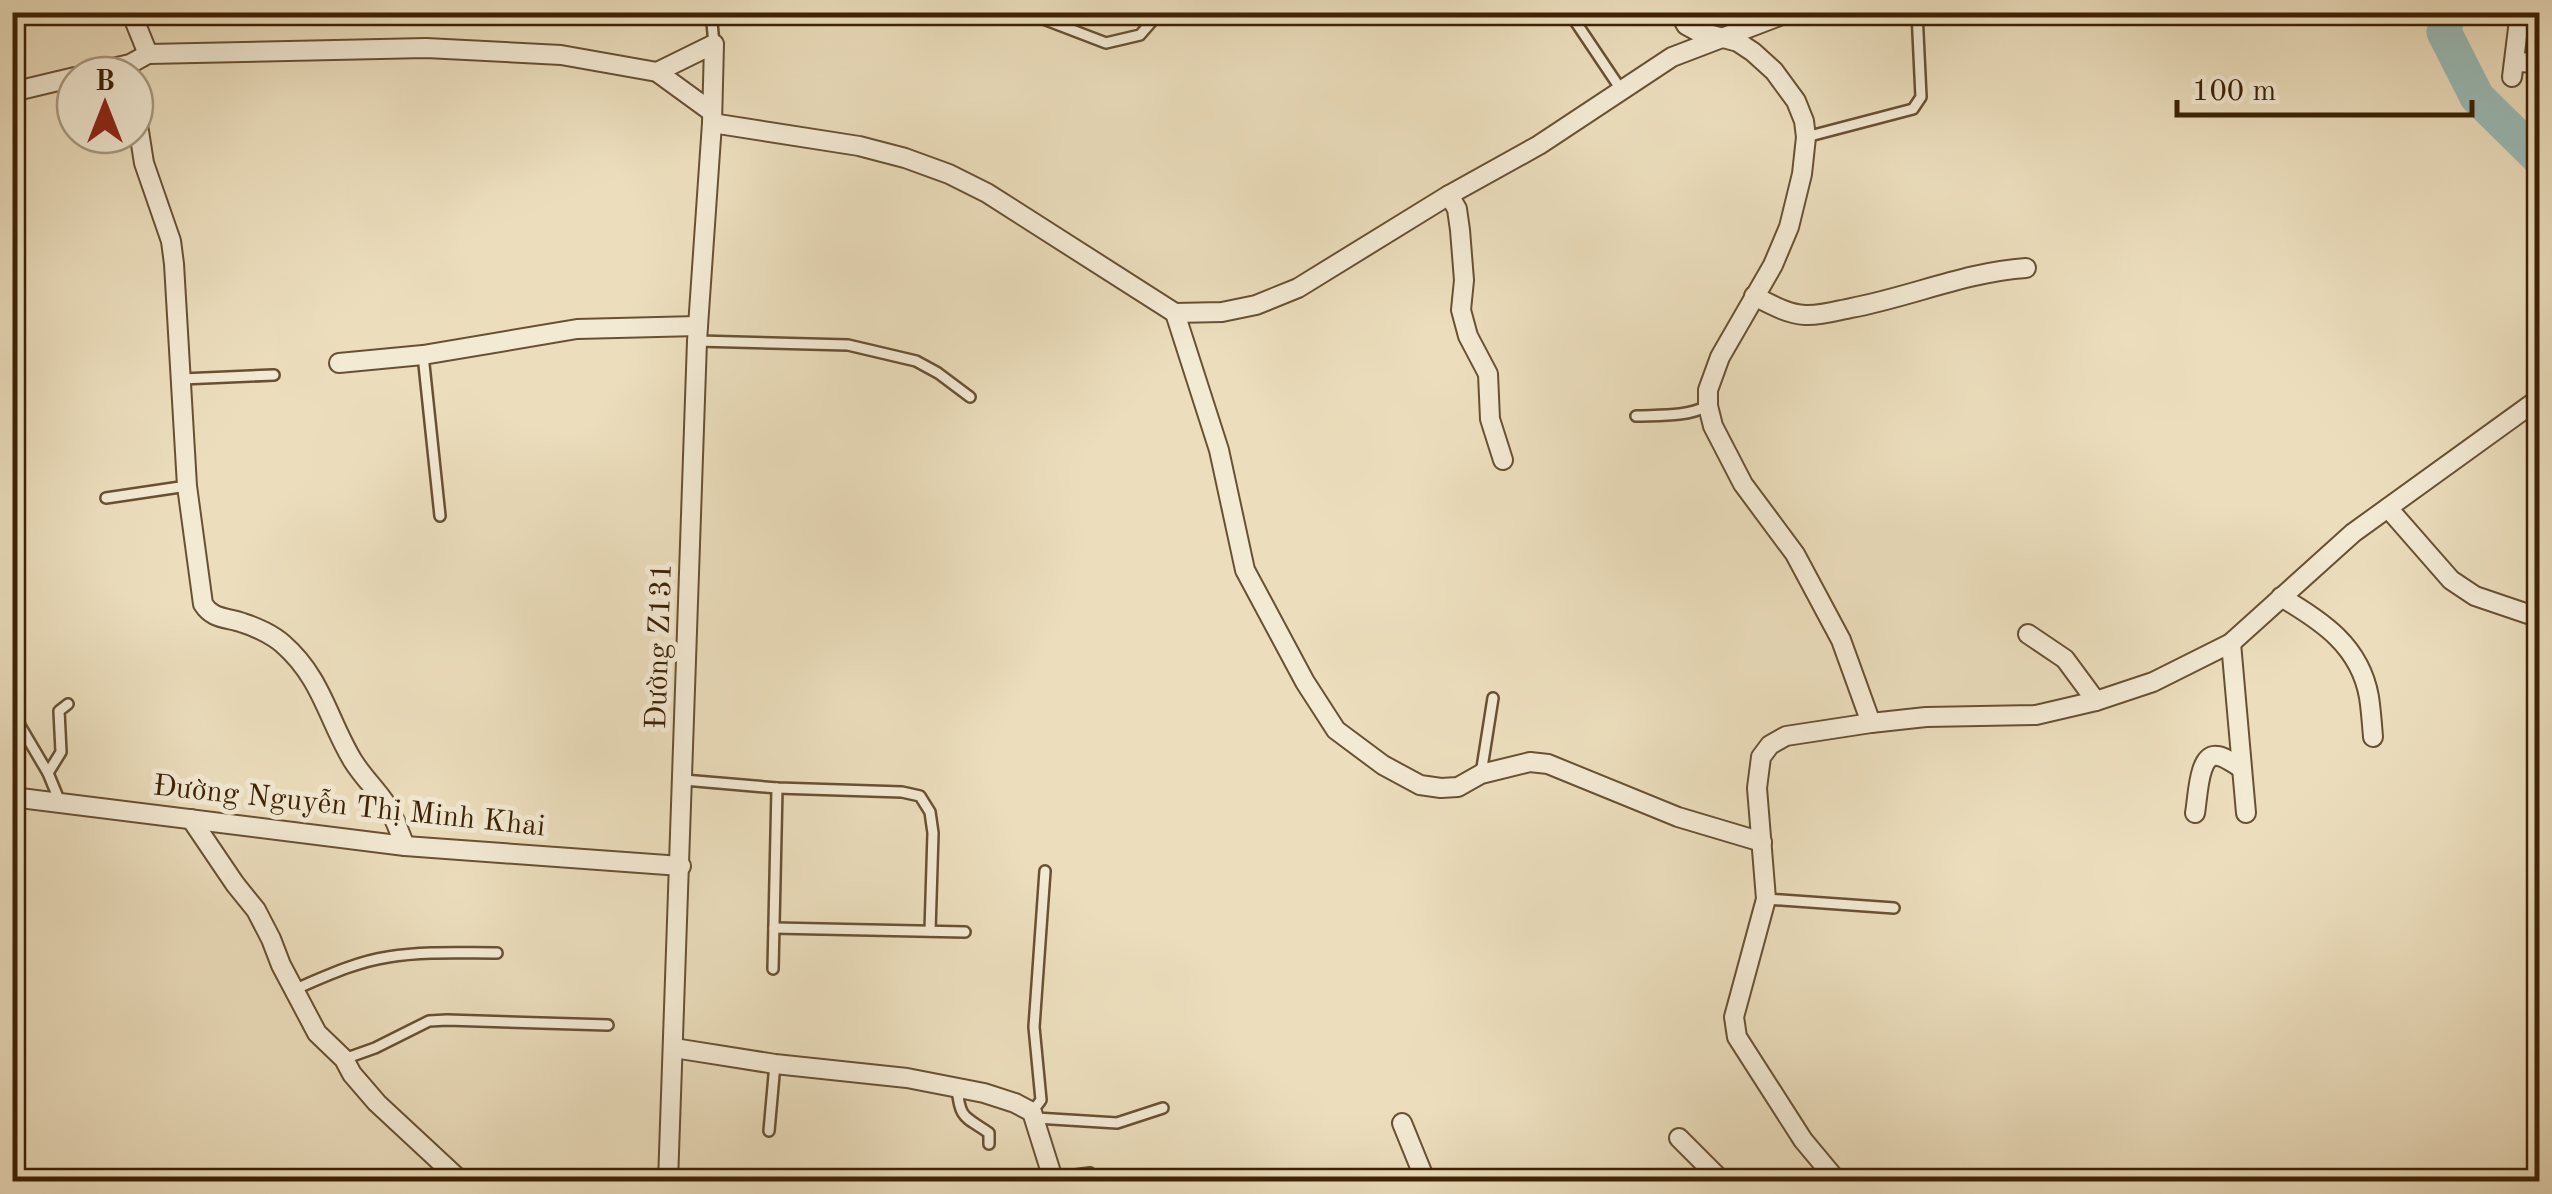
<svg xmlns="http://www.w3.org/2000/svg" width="2552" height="1194" font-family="'Old Standard TT',serif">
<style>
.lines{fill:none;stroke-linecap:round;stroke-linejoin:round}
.river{stroke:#9abbb7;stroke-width:35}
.service-casing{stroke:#685132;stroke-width:14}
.minor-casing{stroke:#685132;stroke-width:22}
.service{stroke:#f3ead4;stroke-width:9}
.minor{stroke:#f3ead4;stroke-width:18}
.labels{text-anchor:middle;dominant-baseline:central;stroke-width:10;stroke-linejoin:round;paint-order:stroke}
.street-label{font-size:30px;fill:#3c2204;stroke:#f3ead4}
</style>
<rect width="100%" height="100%" fill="#ecdebd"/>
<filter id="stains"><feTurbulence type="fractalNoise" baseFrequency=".002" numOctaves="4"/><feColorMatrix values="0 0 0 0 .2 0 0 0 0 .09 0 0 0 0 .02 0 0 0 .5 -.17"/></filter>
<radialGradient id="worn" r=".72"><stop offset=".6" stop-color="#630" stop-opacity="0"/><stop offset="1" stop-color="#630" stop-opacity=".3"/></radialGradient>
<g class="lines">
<path class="river" d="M 2448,12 L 2444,32 L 2477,97 L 2540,159"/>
<defs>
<g id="service">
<path d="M 711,12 L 714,44"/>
<path d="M 1025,12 L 1106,43 L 1140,35 L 1160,12"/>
<path d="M 1569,12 L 1622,91"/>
<path d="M 1806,137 L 1913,109 L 1921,97 L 1917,12"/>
<path d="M 697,341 L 848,345 L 916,361 L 938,373 L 970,397"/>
<path d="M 423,355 L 440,516"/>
<path d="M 182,379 L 274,375"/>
<path d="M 1636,416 C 1659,415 1687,417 1707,406"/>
<path d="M 106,498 L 187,486"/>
<path d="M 12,712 L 48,773 L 60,802"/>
<path d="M 48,773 L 61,752 L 59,711 L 68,704"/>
<path d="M 1481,774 L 1493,698"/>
<path d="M 684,780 L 777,788 L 902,792 L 920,796 L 930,812 L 933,833 L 930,931"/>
<path d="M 1766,899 L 1894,908"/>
<path d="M 774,928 L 965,932"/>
<path d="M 773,969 L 777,788"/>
<path d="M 293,990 C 324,977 355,962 388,957 C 424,951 461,953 497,953"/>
<path d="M 344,1059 L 375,1048 L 429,1021 L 447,1020 L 608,1025"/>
<path d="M 957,1088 C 960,1120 965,1116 989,1133 L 989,1144"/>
<path d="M 1032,1112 L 1041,1100 L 1034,1027 L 1045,871"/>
<path d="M 1036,1118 L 1117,1123 L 1163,1108"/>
<path d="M 769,1131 L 775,1064"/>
<path d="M 1053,1178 L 1090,1173"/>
</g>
<g id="minor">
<path d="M 131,12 L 148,54 L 426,48 L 561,55 L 657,72 L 712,112"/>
<path d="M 1679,12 L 1686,25 L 1697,31 L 1738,42 L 1753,52 L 1774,71 L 1796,101 L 1804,121 L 1806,137 L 1802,174 L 1789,227 L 1773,265 L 1720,357 L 1708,390 L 1708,406 L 1713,426 L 1743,484 L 1795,554 L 1841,640 L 1871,723"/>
<path d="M 2515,62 L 2540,63"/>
<path d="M 657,72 L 714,44 L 712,123 L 697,341 L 668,1182"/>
<path d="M 83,75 L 130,64 L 148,54"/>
<path d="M 2512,77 L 2520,12"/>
<path d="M 12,92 L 75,77"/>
<path d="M 135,106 L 144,163 L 171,241 L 174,264 L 187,486 L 203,604 C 213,620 227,617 243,623 C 256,627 273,635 283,644 C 322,678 328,720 353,761 C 363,777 376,789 386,804 C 395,817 399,832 405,846"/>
<path d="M 712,123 L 859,146 L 905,158 L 949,174 L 987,193 L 1175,313 L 1222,312 L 1256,305 L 1298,288 L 1449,195 L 1539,145 L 1672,57 L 1790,12"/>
<path d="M 1449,195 L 1457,209 L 1460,230 L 1464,280 L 1461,310 L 1468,336 L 1488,374 L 1490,419 L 1503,460"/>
<path d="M 1754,296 C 1770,304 1787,314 1805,315 C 1820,316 1836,311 1851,308 C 1910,297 1966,272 2026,268"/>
<path d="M 1175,313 L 1219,450 L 1245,570 L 1305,682 L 1336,730 L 1383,765 L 1420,785 L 1441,788 L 1458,787 L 1481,774 L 1530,762 L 1548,764 L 1678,817 L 1762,842"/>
<path d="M 339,363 L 423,355 L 577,329 L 698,326"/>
<path d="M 2388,508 L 2451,580 L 2475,596 L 2534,616"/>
<path d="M 2281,597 C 2322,621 2360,646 2369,697 C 2371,710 2372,724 2373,737"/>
<path d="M 2028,634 L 2065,659 L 2096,701"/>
<path d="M 2231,643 L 2246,813"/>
<path d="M 12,797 L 405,846 L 681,866"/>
<path d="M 2195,813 C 2198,798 2198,752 2218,756 C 2226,757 2234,764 2241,768"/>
<path d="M 191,819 L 235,884 L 256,910 L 271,939 L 281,965 L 317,1033 L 344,1059 L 352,1074 L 377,1103 L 462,1182"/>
<path d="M 674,1048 L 775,1064 L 907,1078 L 984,1093 L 1015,1103 L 1032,1112 L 1054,1182"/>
<path d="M 1402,1123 L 1426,1182"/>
<path d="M 1679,1138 L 1723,1182"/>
<path d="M 1838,1182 L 1803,1140 L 1737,1037 L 1734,1017 L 1766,899 L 1757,788 L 1761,757 L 1770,745 L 1786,736 L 1871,723 L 1926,717 L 2036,715 L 2096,701 L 2153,682 L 2231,643 L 2353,533 L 2540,398"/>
</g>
</defs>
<use href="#service" class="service-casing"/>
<use href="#minor" class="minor-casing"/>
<use href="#service" class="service"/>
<use href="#minor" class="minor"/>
</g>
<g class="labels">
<g class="street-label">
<text transform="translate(660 646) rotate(-88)">Đường Z131</text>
<text transform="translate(349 807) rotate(6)">Đường Nguyễn Thị Minh Khai</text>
</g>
</g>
<rect width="2552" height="1194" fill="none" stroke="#ecdebd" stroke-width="50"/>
<rect x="15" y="15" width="2522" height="1164" fill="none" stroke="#3c2204" stroke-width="5"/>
<rect x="25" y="25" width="2502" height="1144" fill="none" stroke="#3c2204" stroke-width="2.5"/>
<g transform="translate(105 105)"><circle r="48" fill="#f3ead4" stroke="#aa9a81" stroke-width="2.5"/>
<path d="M0-8L18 38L0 25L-18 38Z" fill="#8f2418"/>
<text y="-15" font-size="28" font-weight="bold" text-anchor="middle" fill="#3c2204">B</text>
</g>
<path d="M2177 100v15h295v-15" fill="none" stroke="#3c2204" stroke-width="5"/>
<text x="2192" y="100" font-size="30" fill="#3c2204" stroke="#f3ead4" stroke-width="8" paint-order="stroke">100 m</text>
<rect width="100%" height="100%" filter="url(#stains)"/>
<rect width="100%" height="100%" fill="url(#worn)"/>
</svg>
